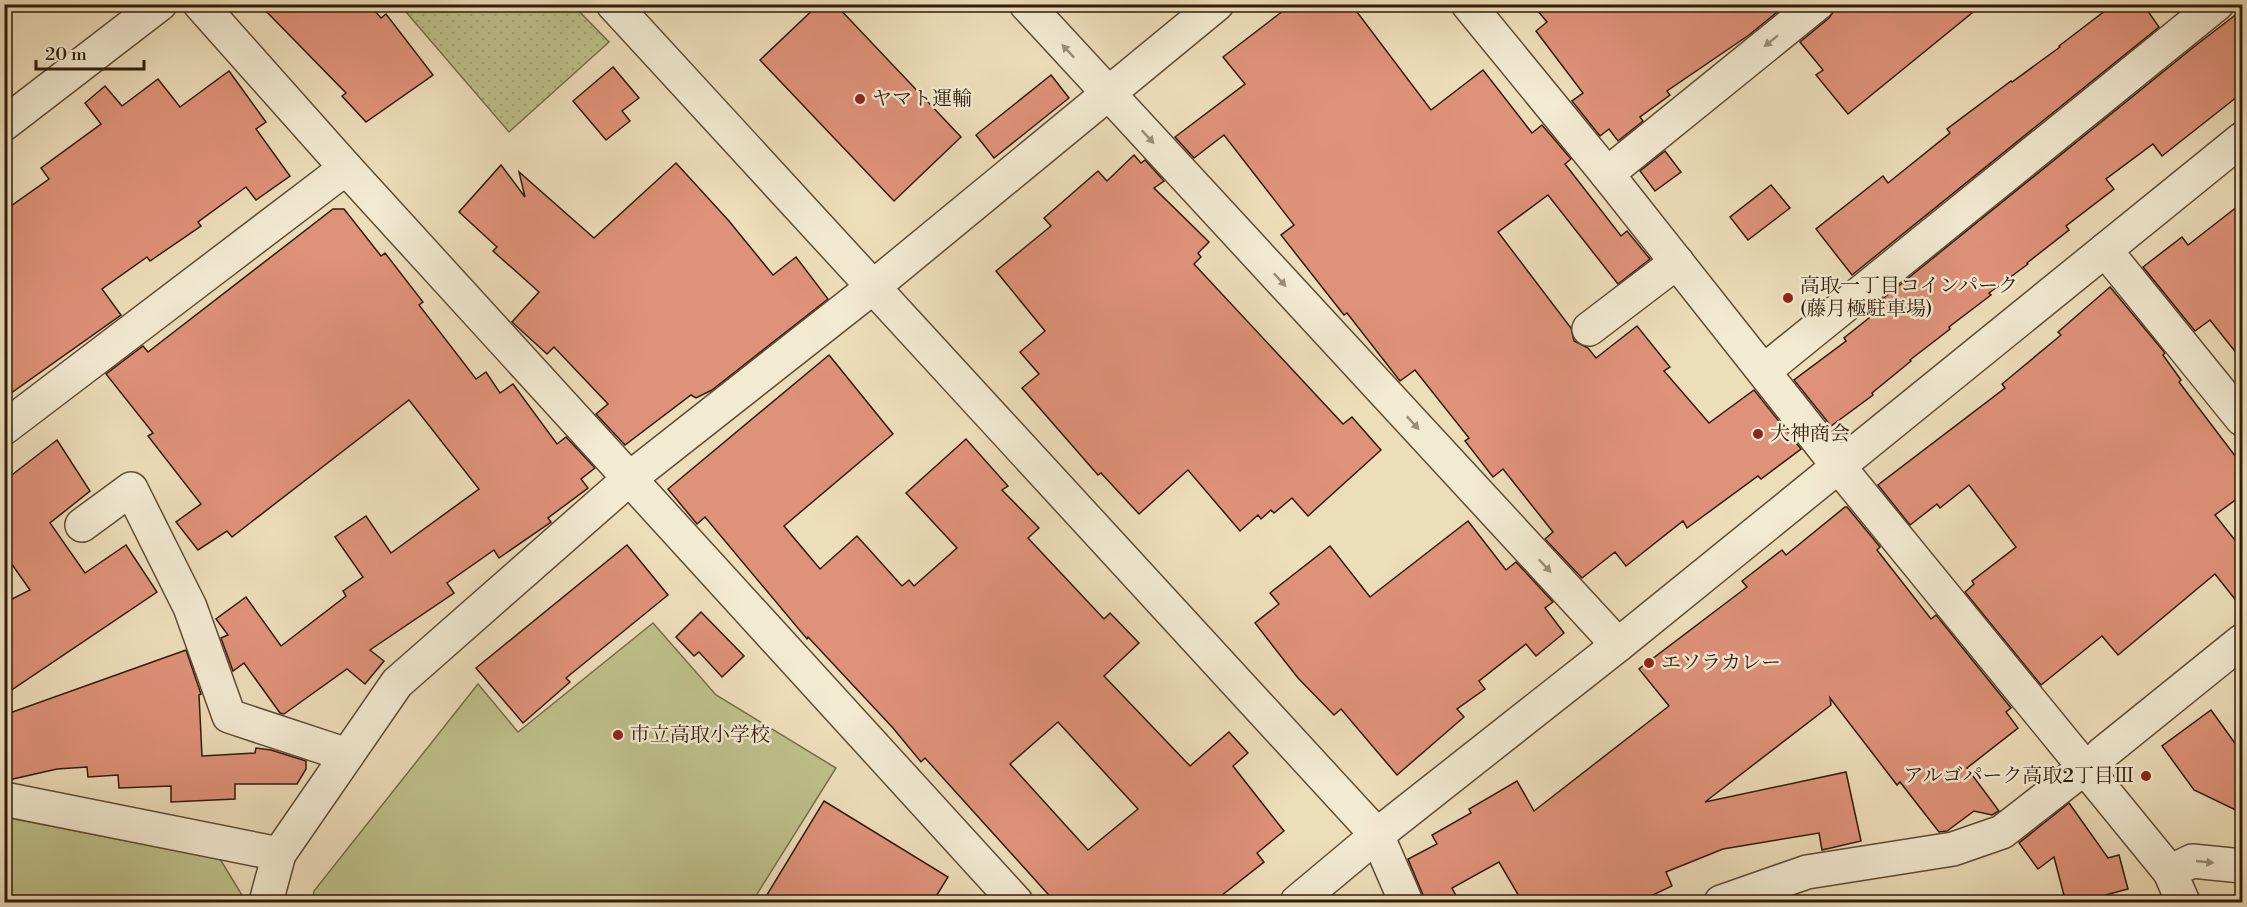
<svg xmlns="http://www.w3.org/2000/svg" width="2247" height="907" font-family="'Libre Bodoni','Noto Serif JP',serif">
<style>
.grass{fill:#bec08b;stroke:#776e4a;stroke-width:1.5}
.park{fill:url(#park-dots);stroke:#776e4a;stroke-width:1.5}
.building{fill:#df927a;stroke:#301c09;stroke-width:1.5;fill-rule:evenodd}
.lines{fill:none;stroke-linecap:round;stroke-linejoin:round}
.minor-casing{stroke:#5f4c35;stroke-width:36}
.minor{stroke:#f3ead2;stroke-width:33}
.oneway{fill:#9b8d78}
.poi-dot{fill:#8f2418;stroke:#f3ead2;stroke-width:2}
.labels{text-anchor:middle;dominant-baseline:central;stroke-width:5;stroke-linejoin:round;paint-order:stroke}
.poi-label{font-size:20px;fill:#301c09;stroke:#f3ead2;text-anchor:start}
</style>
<defs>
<pattern id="park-dots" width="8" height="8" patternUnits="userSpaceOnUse" patternTransform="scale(1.5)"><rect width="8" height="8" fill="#bec08b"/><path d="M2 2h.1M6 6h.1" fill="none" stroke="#a4a477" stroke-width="1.8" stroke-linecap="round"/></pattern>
</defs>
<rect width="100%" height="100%" fill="#eddeba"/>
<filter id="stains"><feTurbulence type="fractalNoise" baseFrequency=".00333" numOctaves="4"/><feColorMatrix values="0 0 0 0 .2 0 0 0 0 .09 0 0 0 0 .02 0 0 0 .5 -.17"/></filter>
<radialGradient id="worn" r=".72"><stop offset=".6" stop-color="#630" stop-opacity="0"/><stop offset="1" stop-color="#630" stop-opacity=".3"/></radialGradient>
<g class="grass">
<path d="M 653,623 L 716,695 L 836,768 L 752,902 L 312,902 L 314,891 L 478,684 L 518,732 Z"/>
<path d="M 4,817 L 220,859 L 242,895 L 240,902 L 5,902 Z"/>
</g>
<path class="park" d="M 400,5 L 573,5 L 609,42 L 509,132 Z"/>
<g class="building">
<path d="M 259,4 L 369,4 L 381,18 L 386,14 L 433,75 L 366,122 L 342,96 L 346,93 Z"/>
<path d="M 819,4 L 835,4 L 961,137 L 894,201 L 760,60 Z"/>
<path d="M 1292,4 L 1351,4 L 1431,110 L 1483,70 L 1532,133 L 1542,125 L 1571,159 L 1565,164 L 1621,236 L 1627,231 L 1650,259 L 1618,284 L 1548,195 L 1498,232 L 1571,328 L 1574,341 L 1588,348 L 1596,358 L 1637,326 L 1670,367 L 1664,371 L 1709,423 L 1754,390 L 1801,449 L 1761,479 L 1758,476 L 1687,528 L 1683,521 L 1626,566 L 1615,552 L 1582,578 L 1545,539 L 1553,532 L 1503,469 L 1493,477 L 1465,441 L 1469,438 L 1415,370 L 1400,381 L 1347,313 L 1344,315 L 1281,235 L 1294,225 L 1224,135 L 1194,158 L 1175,137 L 1245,84 L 1223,57 Z"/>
<path d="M 1532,4 L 1787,4 L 1749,35 L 1667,91 L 1670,95 L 1640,117 L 1643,121 L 1618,141 L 1609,129 L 1600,136 L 1572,101 L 1583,93 L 1536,31 L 1547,22 Z"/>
<path d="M 1835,4 L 1983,4 L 1848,114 L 1816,75 L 1823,70 L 1800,42 L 1829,18 L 1834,11 Z"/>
<path d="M 2114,4 L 2143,4 L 2159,27 L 1852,275 L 1816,229 L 1883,176 L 1888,183 L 1950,133 L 1947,129 L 2011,81 L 2012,82 L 2060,47 L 2059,46 Z"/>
<path d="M 2242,10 L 2242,93 L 2162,156 L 2153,144 L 2106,179 L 2114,189 L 2066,226 L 2069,230 L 2027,263 L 2028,264 L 1989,293 L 1991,295 L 1949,327 L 1950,329 L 1910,360 L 1911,361 L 1872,393 L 1873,395 L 1831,426 L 1794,380 L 1846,341 L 1844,338 L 1879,310 L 1875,305 L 2195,46 Z"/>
<path d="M 613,67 L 639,98 L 622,111 L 630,121 L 606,140 L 573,101 Z"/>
<path d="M 229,71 L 266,122 L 256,129 L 290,176 L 256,200 L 246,187 L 198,222 L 201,226 L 150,261 L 147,257 L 102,289 L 121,315 L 4,398 L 4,211 L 49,179 L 41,168 L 101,124 L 85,103 L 105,86 L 122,106 L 158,79 L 180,107 Z"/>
<path d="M 1051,75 L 1069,98 L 994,158 L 976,135 Z"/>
<path d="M 1665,151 L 1681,172 L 1655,191 L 1640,171 Z"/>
<path d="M 1134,155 L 1141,163 L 1145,160 L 1164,181 L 1154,188 L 1209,242 L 1198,253 L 1201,257 L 1194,264 L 1343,424 L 1352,417 L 1381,450 L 1308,516 L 1292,498 L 1274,513 L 1271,510 L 1261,519 L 1258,515 L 1240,531 L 1188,470 L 1139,514 L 1101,473 L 1098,475 L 1022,388 L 1039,374 L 1020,352 L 1045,331 L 996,271 L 1051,226 L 1044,218 L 1098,171 L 1107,181 Z"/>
<path d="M 676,163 L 729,221 L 773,275 L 796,257 L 828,299 L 712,390 L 696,398 L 691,395 L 625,445 L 596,414 L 608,404 L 554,347 L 547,354 L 512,322 L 539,292 L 493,251 L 497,247 L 459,212 L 501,165 L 525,197 L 519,172 L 594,238 Z"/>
<path d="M 1771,185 L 1790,208 L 1748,240 L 1730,217 Z"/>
<path d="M 2242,203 L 2242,360 L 2210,320 L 2195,331 L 2143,267 L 2182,237 L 2188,245 Z"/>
<path d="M 333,209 L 344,209 L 381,256 L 385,253 L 423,302 L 419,305 L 476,379 L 486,372 L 500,393 L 513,384 L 557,444 L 566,437 L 595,468 L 581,479 L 588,488 L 548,518 L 551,522 L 499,558 L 494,550 L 447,583 L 454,593 L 370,650 L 384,661 L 365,684 L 347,669 L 284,714 L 280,713 L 244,663 L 233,671 L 221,638 L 228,635 L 216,619 L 246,597 L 281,646 L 346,596 L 343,591 L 363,577 L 335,537 L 366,516 L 391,553 L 479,489 L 409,400 L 232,537 L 227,531 L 198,550 L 176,522 L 201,504 L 148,436 L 153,433 L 106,374 L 143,346 L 148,352 Z"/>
<path d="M 2110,287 L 2165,353 L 2163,355 L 2181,380 L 2179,382 L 2242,465 L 2242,495 L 2215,515 L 2242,549 L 2242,608 L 2215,574 L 2118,655 L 2102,636 L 2041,685 L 1965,592 L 1974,584 L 1972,581 L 2016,547 L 1969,485 L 1940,508 L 1937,504 L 1910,525 L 1878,485 L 2005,388 L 2002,384 L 2061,335 L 2058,332 Z"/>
<path d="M 829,355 L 893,434 L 784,526 L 820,569 L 857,536 L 902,586 L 909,580 L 914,586 L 957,548 L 906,493 L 966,439 L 1008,486 L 1002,490 L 1039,528 L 1028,538 L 1104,619 L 1110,613 L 1139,643 L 1104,676 L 1190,766 L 1229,732 L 1248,753 L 1233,766 L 1284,831 L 1257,853 L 1264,862 L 1212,903 L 1056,903 L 925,758 L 921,762 L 893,728 L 808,637 L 807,639 L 705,517 L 697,524 L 668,489 ZM 1058,722 L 1138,809 L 1088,850 L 1010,764 Z"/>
<path d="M 57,440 L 90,491 L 50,523 L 85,573 L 126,545 L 157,592 L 4,695 L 4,603 L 30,590 L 4,553 L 4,481 Z"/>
<path d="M 1845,507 L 1847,507 L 1880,547 L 1877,550 L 1931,619 L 1936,615 L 2011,708 L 2006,712 L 2018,728 L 1967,768 L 1999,811 L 1992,815 L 1974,811 L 1947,831 L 1939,832 L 1900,782 L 1897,785 L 1830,698 L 1831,705 L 1705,802 L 1846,772 L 1861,841 L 1822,850 L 1819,833 L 1723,849 L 1666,872 L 1672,886 L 1636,903 L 1523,903 L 1499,862 L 1452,888 L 1460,903 L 1424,903 L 1423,895 L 1408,859 L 1437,844 L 1432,835 L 1471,813 L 1469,809 L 1517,781 L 1534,811 L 1669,706 L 1639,669 L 1747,587 L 1742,581 L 1782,550 L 1786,555 Z"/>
<path d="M 1468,521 L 1506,570 L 1516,562 L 1553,602 L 1545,608 L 1564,633 L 1536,656 L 1526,644 L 1479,681 L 1485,689 L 1457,709 L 1464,717 L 1397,775 L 1341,709 L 1334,715 L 1298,678 L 1255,623 L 1279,604 L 1270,593 L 1330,546 L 1370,597 Z"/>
<path d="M 627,545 L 668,595 L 566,678 L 570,682 L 523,723 L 476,668 Z"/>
<path d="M 701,612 L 744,656 L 722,677 L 699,652 L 694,656 L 676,637 Z"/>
<path d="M 186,650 L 201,694 L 199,695 L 202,756 L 255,753 L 256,748 L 271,750 L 306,761 L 306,769 L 297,784 L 235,784 L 235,799 L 171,802 L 171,786 L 119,788 L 118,775 L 88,777 L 87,767 L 57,769 L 4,781 L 4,715 Z"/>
<path d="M 2211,710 L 2242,753 L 2242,813 L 2194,790 L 2162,746 Z"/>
<path d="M 824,801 L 948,877 L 932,903 L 762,903 Z"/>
<path d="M 2069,803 L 2108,858 L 2119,855 L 2128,889 L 2076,903 L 2066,903 L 2054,857 L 2038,869 L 2019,843 Z"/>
</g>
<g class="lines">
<defs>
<g id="minor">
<path d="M 200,4 L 346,168 L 1016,902"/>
<path d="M 613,4 L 1377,835 L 1406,902"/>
<path d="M 1026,4 L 1618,645"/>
<path d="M 1468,4 L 1607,174 L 1839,467 L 2170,872 L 2183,902"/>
<path d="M 4,124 L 160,4"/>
<path d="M 1607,174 L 1817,4"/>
<path d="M 2105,250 L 2242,419"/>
<path d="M 1589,329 L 1677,262"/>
<path d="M 1764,371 L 2217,4"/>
<path d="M 4,428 L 346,168"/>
<path d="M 82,525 L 131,489 L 190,607 L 229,716 L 347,755"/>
<path d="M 2102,754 L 2242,641"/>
<path d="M 4,799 L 279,854"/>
<path d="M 2170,872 L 2192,861 L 2242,866"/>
<path d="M 266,902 L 279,854 L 397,683 L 629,479 L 873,287 L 1217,4"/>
<path d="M 1297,902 L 1377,835 L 1618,645 L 2242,139"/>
<path d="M 1721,902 L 1807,872 L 1953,849 L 2002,832 L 2070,779"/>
</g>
</defs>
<use href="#minor" class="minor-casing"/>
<use href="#minor" class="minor"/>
</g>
<defs><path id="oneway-solid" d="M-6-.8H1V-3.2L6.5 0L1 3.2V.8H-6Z" transform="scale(1.5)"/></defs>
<g class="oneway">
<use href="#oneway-solid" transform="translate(1771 41) rotate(141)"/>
<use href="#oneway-solid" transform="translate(1068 51) rotate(-133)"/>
<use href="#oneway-solid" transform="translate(1148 137) rotate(47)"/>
<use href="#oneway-solid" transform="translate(1280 280) rotate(47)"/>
<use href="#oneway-solid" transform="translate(1413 423) rotate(47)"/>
<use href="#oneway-solid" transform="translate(1545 566) rotate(47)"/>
<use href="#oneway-solid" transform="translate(2205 862) rotate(6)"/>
</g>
<g class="poi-dot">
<circle cx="860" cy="99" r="6"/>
<circle cx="1788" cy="298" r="6"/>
<circle cx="1758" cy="434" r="6"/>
<circle cx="1649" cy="663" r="6"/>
<circle cx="618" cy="735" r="6"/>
<circle cx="2146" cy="776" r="6"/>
</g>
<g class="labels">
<g class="poi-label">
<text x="872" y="99">ヤマト運輸</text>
<text x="1800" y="286">高取一丁目コインパーク<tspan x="1800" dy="23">(藤月極駐車場)</tspan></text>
<text x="1770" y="434">大神商会</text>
<text x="1661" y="663">エソラカレー</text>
<text x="630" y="735">市立高取小学校</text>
<text x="2134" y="776" text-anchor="end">アルゴパーク高取2丁目Ⅲ</text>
</g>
</g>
<rect width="2247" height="907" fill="none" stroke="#eddeba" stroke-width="24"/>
<rect x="6" y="6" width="2235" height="895" fill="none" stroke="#301c09" stroke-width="3"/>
<rect x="12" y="12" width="2223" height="883" fill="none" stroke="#301c09" stroke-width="1.5"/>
<path d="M36 60v9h108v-9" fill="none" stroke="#301c09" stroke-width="3"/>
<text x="45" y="60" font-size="18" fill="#301c09" stroke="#f3ead2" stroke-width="4.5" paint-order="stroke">20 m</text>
<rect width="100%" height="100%" filter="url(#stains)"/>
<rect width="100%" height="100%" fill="url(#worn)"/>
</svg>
